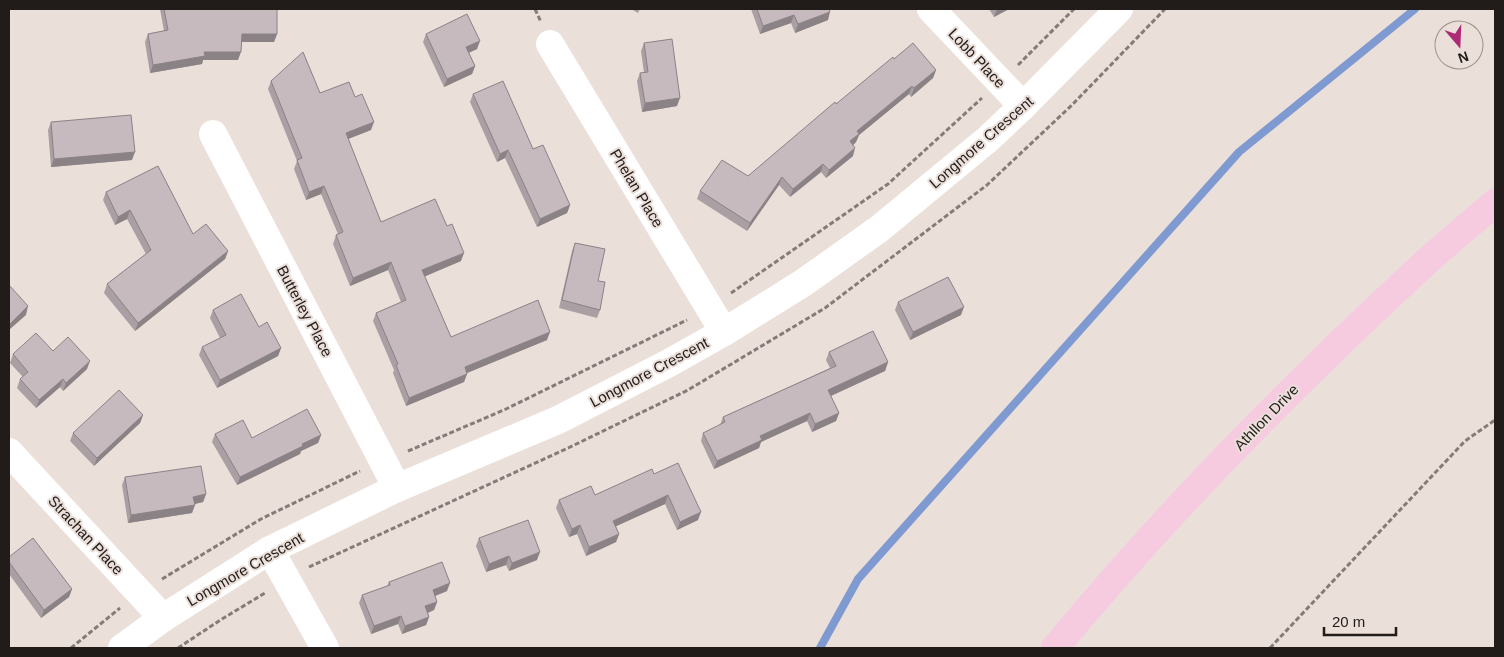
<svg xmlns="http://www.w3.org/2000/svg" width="1504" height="657" font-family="Arial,sans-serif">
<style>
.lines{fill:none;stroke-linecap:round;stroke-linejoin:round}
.stream{stroke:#7f99d1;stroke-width:8}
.path{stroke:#857c79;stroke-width:3;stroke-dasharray:5 2.5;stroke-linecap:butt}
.minor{stroke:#fff;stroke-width:28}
.major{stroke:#f6cbe0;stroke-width:28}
.wall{fill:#aaa0a4}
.shaded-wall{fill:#8b8286}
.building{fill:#c6babf;stroke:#8b8286}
.labels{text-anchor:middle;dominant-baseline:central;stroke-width:4;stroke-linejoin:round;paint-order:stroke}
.street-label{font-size:15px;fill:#211c1a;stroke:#ebdfda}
</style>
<rect width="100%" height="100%" fill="#ebdfda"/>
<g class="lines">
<path class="stream" d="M 820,648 L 858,579 L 1239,152 L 1415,9"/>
<g class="path">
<path d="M 535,9 L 541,22"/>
<path d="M 1018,65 L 1074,9"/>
<path d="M 731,293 L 888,184 L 982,98"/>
<path d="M 408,451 L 504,410 L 687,320"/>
<path d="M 309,567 L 568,448 L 688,390 L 825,308 L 987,185 L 1072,105 L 1165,9"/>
<path d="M 162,579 L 261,519 L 360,471"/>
<path d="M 71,648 L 120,608"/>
<path d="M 178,648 L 222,619 L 265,593"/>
<path d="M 1270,648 L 1465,441 L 1495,420"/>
</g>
<g class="minor">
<path d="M 931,9 L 1023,106"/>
<path d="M 550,44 L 724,332"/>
<path d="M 213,134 L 397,488"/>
<path d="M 9,452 L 163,618"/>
<path d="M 270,550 L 325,648"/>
<path d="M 122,648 L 163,618 L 270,550 L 397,488 L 558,420 L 669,363 L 724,332 L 803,283 L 879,229 L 988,139 L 1023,106 L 1119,9"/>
</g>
<path class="major" d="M 1055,648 C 1164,516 1285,393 1410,277 C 1437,251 1467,227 1495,203"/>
</g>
<g class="wall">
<path d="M 160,9 L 277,9 L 277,34 L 274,42 L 241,42 L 238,60 L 203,60 L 202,64 L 150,73 L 145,42 L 148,34 L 164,31 Z"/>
<path d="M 631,9 L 640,9 L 638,13 Z"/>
<path d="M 751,9 L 829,9 L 828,20 L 795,33 L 791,23 L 760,34 Z"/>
<path d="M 989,9 L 1009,9 L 994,17 Z"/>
<path d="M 426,34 L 477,49 L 469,53 L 475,66 L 472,74 L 444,87 L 423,42 Z"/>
<path d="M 644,43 L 677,106 L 642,112 L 637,81 L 640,73 L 644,73 L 641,51 Z"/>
<path d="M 894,59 L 936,70 L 933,78 L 911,97 L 909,94 L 859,135 L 856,142 L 853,145 L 853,156 L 826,178 L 821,172 L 790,197 L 779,185 L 747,231 L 697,199 L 700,191 L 748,176 L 836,104 Z"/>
<path d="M 271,81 L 320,93 L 355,97 L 371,130 L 348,139 L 381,222 L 461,261 L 424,276 L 451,337 L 547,340 L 467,373 L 464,382 L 406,406 L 393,373 L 394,370 L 373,321 L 376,313 L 401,302 L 388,270 L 350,286 L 333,244 L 336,235 L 338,234 L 321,194 L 306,200 L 294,169 L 297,161 L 268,89 Z"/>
<path d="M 473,94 L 533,149 L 570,205 L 567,213 L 537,227 L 505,158 L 497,162 L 470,102 Z"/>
<path d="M 51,122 L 132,160 L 51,167 L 48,130 Z"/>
<path d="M 106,192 L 228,251 L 225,259 L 135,331 L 104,293 L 107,284 L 146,254 L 127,219 L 115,225 L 103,200 Z"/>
<path d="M 575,243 L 600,310 L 597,318 L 559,308 L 572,251 Z"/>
<path d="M 898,302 L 961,315 L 910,340 L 895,310 Z"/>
<path d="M 213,310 L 259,327 L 281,348 L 278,356 L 217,388 L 199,355 L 202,347 L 220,338 L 210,318 Z"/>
<path d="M 53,351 L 87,369 L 63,391 L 60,387 L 36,408 L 17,388 L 20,379 L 23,377 L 10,363 L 13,354 Z"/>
<path d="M 829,352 L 888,362 L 885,371 L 831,396 L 839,413 L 836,421 L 812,432 L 807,421 L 761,442 L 759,448 L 714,469 L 701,441 L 703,433 L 720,425 L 723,417 L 830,368 L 826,360 Z"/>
<path d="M 143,415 L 140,423 L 94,466 L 70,441 L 73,433 Z"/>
<path d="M 215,434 L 252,438 L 321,435 L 318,443 L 301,451 L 300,454 L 237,485 L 212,442 Z"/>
<path d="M 654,474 L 698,520 L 677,530 L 665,504 L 616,526 L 619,534 L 616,542 L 586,556 L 577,534 L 569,537 L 556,508 L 559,500 L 595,495 Z"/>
<path d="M 125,477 L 206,494 L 203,502 L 195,504 L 192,513 L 128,523 L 122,485 Z"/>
<path d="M 479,538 L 537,560 L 509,571 L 506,565 L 486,572 L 476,546 Z"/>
<path d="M 9,557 L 72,589 L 69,597 L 41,618 L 9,574 Z"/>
<path d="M 389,582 L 447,591 L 435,596 L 437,602 L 434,610 L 428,613 L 429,617 L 426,625 L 402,634 L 398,624 L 371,634 L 359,603 L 362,595 L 387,586 Z"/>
</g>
<g class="shaded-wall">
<path d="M 997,9 L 1009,9 L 994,17 Z"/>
<path d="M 830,12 L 828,20 L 795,33 L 798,24 Z"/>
<path d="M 794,15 L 791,23 L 760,34 L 763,26 Z"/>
<path d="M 242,34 L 277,34 L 274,42 L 239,42 Z"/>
<path d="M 480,41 L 477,49 L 463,55 L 466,47 Z"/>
<path d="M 204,52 L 241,52 L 238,60 L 203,60 L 202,64 L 150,73 L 153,65 Z"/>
<path d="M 475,66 L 472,74 L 444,87 L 447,79 Z"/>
<path d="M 936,70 L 933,78 L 911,97 L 914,88 Z"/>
<path d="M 912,86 L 909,94 L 859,135 L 856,142 L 848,150 L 850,141 L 857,131 Z"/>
<path d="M 680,98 L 677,106 L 642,112 L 645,103 Z"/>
<path d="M 374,122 L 371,130 L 343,141 L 346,133 Z"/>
<path d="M 855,148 L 853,156 L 826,178 L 829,170 Z"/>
<path d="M 508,150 L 505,158 L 497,162 L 500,154 Z"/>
<path d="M 135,152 L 132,160 L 51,167 L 54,159 Z"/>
<path d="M 823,164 L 821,172 L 790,197 L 793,189 Z"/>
<path d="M 782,177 L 779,185 L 747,231 L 750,223 Z"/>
<path d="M 324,186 L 321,194 L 306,200 L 309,192 Z"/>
<path d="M 570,205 L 567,213 L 537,227 L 540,219 Z"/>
<path d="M 130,210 L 127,219 L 115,225 L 118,217 Z"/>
<path d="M 228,251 L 225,259 L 135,331 L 138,323 Z"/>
<path d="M 464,253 L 461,261 L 419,279 L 422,270 Z"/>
<path d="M 391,262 L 388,270 L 350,286 L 353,278 Z"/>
<path d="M 28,306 L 26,315 L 9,330 L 9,325 Z"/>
<path d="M 964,307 L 961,315 L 910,340 L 913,332 Z"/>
<path d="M 550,332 L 547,340 L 462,375 L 465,367 Z"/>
<path d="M 281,348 L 278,356 L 217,388 L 220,380 Z"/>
<path d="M 90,361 L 87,369 L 63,391 L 66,383 Z"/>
<path d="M 888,362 L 885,371 L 826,398 L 828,390 Z"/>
<path d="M 467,374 L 464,382 L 406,406 L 409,398 Z"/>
<path d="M 63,379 L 60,387 L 36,408 L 39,400 Z"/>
<path d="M 810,413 L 807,421 L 761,442 L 759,448 L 714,469 L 717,461 L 760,436 Z"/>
<path d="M 839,413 L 836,421 L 812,432 L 815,424 Z"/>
<path d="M 143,415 L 140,423 L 94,466 L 97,458 Z"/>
<path d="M 321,435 L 318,443 L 301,451 L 300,454 L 237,485 L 240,477 L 302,444 Z"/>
<path d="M 206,494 L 203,502 L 190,505 L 193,497 Z"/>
<path d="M 668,495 L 665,504 L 610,529 L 613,521 Z"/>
<path d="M 195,505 L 192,513 L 128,523 L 131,515 Z"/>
<path d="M 701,512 L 698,520 L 677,530 L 680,522 Z"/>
<path d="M 580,525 L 577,534 L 569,537 L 572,529 Z"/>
<path d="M 619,534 L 616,542 L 586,556 L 589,547 Z"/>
<path d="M 540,552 L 537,560 L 509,571 L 512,563 Z"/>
<path d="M 509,556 L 506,565 L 486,572 L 489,564 Z"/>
<path d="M 450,583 L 447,591 L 430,598 L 433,590 Z"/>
<path d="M 72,589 L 69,597 L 41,618 L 44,610 Z"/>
<path d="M 437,602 L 434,610 L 422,615 L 425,606 Z"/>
<path d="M 401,616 L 398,624 L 371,634 L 374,626 Z"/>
<path d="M 429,617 L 426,625 L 402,634 L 405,626 Z"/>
</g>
<g class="building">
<path d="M 164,9 L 277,9 L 277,34 L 242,34 L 241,52 L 204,52 L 205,56 L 153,65 L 148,34 L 168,30 Z"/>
<path d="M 757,9 L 829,9 L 830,12 L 798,24 L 794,15 L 763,26 Z"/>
<path d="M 467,14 L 480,41 L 466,47 L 475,66 L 447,79 L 426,34 Z"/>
<path d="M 672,39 L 680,98 L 645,103 L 640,73 L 648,72 L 644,43 Z"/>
<path d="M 913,43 L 936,70 L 914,88 L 912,86 L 857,131 L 859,134 L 850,141 L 855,148 L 829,170 L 823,164 L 793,189 L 782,177 L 750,223 L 700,191 L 722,160 L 748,176 L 835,102 L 836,104 L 893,57 L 894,59 Z"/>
<path d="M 303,52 L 320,93 L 349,82 L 355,97 L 362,94 L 374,122 L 346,133 L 381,222 L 435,199 L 447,226 L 452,224 L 464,253 L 422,270 L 451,337 L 538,300 L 550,332 L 465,367 L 467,374 L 409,398 L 396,365 L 398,364 L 376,313 L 406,300 L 391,262 L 353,278 L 336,235 L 343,232 L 324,186 L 309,192 L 297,160 L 302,158 L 271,81 Z"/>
<path d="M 503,81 L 533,149 L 543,145 L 570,205 L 540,219 L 508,150 L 500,154 L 473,94 Z"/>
<path d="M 131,115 L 135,152 L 54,159 L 51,122 Z"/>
<path d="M 158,166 L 193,234 L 206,224 L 228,251 L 138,323 L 107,284 L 151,250 L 130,210 L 118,217 L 106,192 Z"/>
<path d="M 575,243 L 605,249 L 598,281 L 605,282 L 600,310 L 562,300 Z"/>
<path d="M 948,277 L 964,307 L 913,332 L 898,302 Z"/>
<path d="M 9,285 L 28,306 L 9,325 Z"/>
<path d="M 241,294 L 259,327 L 267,322 L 281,348 L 220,380 L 202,347 L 226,335 L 213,310 Z"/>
<path d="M 873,331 L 888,362 L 828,390 L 839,413 L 815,424 L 810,413 L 760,436 L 762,440 L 717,461 L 703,433 L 725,422 L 723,417 L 836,366 L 829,352 Z"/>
<path d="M 36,333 L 53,351 L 68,337 L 90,361 L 66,383 L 63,379 L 39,400 L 20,379 L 28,372 L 13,354 Z"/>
<path d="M 119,390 L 143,415 L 97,458 L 73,433 Z"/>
<path d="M 307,409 L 321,435 L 302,444 L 303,446 L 240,477 L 215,434 L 243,420 L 252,438 Z"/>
<path d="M 678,463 L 701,512 L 680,522 L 668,495 L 613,521 L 619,534 L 589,547 L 580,525 L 572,529 L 559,500 L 591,486 L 595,495 L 652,469 L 654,474 Z"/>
<path d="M 201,466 L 206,494 L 193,497 L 195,505 L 131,515 L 125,477 Z"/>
<path d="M 528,520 L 540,552 L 512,563 L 509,556 L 489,564 L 479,538 Z"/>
<path d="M 33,538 L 72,589 L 44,610 L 9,562 L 9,557 Z"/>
<path d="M 442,562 L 450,583 L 433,590 L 437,602 L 425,606 L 429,617 L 405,626 L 401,616 L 374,626 L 362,595 L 390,585 L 389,582 Z"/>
</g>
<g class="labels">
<g class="street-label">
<text transform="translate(977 58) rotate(47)">Lobb Place</text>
<text transform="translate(981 142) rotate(-41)">Longmore Crescent</text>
<text transform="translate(637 188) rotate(59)">Phelan Place</text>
<text transform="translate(305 311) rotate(62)">Butterley Place</text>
<text transform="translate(649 372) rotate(-28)">Longmore Crescent</text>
<text transform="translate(1266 417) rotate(-46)">Athllon Drive</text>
<text transform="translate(86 535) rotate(47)">Strachan Place</text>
<text transform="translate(245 569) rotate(-30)">Longmore Crescent</text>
</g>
</g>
<rect width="1504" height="657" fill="none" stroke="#211c1a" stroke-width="20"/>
<g transform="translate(1459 45) rotate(161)"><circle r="24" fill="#ebdfda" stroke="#9a918d"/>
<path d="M0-4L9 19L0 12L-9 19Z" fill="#ad2a74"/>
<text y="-8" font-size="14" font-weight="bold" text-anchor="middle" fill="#211c1a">N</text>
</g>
<path d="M1324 627v8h72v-8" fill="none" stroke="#211c1a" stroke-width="2.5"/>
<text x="1332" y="627" font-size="15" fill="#211c1a" stroke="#ebdfda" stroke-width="4" paint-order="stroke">20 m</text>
</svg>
